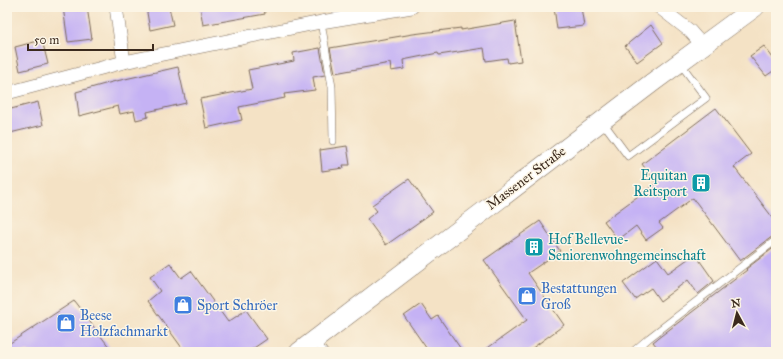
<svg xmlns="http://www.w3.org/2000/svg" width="783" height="359" font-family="'IM FELL Great Primer',serif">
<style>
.building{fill:#c5b2f4}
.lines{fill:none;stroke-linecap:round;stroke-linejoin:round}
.lane-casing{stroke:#7c6a58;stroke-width:8}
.street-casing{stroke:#7c6a58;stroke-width:14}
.secondary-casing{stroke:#7c6a58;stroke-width:20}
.lane{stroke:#fff;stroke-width:7}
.street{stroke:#fff;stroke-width:13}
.secondary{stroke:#fff;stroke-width:19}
.labels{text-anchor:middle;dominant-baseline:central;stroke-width:3;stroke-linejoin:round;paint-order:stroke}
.culture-label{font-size:14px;fill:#0d838f;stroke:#fcf5e5;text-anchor:end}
.street-label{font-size:14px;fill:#3b2a1e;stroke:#fcf5e5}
.shop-label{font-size:14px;fill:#366cbe;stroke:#fcf5e5;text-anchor:start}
</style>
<rect width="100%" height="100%" fill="#fcf5e5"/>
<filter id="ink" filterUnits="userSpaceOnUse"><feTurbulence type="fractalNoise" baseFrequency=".025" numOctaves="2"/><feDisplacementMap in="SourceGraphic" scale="8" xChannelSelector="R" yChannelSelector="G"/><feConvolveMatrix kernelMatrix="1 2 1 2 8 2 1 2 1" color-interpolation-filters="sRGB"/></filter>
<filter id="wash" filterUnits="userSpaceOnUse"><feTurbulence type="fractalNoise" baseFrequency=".012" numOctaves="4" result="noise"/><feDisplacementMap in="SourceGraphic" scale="16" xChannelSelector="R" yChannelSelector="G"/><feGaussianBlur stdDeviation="0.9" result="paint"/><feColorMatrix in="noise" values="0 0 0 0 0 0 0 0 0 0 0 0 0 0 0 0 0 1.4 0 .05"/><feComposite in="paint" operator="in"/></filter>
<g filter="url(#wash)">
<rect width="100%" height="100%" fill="#f4e2c5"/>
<g id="blocks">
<g class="building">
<path d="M 63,7 L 87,7 L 92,39 L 68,42 Z"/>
<path d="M 146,7 L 169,7 L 173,25 L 150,30 Z"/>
<path d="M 200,7 L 264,7 L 265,14 L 203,25 Z"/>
<path d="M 554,7 L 581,7 L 584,26 L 557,29 Z"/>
<path d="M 515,21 L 521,61 L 508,63 L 507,58 L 486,61 L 484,48 L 439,55 L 438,53 L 403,60 L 404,69 L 391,71 L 390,63 L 335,73 L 330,48 L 413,34 L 461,28 L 461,30 Z"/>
<path d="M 651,25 L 663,43 L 637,62 L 625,46 Z"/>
<path d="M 42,40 L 48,64 L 20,71 L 15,47 Z"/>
<path d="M 764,46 L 776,62 L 776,69 L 766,76 L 750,56 Z"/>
<path d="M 320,48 L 325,75 L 313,77 L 315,90 L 284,94 L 285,98 L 239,107 L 242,120 L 206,128 L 200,99 L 252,89 L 248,70 L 294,61 L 293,53 Z"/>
<path d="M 178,67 L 186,103 L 147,112 L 148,117 L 136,120 L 134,111 L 120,114 L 118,106 L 79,116 L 76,92 L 112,82 Z"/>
<path d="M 38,102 L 43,125 L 10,133 L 7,121 L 7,110 Z"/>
<path d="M 716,108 L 751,154 L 734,167 L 776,222 L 776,235 L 773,236 L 740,261 L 693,198 L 659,223 L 663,228 L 646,240 L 636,226 L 618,240 L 604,221 L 656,183 L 642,164 Z"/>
<path d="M 347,146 L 350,165 L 343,165 L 344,168 L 322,171 L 320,150 Z"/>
<path d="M 409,179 L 433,212 L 386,245 L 367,219 L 377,211 L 372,205 Z"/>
<path d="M 540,221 L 560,251 L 528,273 L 564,325 L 527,352 L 482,352 L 527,320 L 484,260 Z"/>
<path d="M 776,246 L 776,352 L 661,352 L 653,342 L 747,270 L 746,269 Z"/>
<path d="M 695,254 L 714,281 L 698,294 L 688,280 L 660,301 L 651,288 L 635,299 L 623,283 L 657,258 L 668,273 Z"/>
<path d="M 170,263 L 181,278 L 191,271 L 228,322 L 246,310 L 267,339 L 248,352 L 185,352 L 148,301 L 160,291 L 150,277 Z"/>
<path d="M 74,301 L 113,352 L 7,352 L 7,345 Z"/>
<path d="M 421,304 L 432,320 L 438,316 L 463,352 L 429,352 L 404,316 Z"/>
</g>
</g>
</g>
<g filter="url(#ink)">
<use href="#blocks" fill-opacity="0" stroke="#7c6a58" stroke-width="1"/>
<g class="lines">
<defs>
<g id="lane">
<path d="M 321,22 L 332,87 L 333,141"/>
<path d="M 602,121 L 628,156 L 706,98 L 680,63"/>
<path d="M 315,340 L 324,352"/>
<path d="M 635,350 L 649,338 L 776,240"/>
</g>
<g id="street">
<path d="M 116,7 L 124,62"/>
<path d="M 659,7 L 690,31 L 703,46"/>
<path d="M 7,93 L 124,62 L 321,22 L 412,7"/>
</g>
<path id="secondary" d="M 299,352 L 653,82 L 755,7"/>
</defs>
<use href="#lane" class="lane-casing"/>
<use href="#street" class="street-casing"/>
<use href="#secondary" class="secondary-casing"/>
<use href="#lane" class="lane"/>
<use href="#street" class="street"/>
<use href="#secondary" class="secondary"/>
</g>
</g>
<defs>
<symbol id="building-square" viewBox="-11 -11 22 22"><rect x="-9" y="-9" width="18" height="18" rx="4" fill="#0f9aa8" stroke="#fcf5e5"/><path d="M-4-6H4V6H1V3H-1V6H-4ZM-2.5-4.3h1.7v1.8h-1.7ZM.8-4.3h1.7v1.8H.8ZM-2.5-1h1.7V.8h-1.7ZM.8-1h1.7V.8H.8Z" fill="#fff"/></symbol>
<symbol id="shop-square" viewBox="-11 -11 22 22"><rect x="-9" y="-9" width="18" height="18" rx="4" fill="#3f7fe0" stroke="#fcf5e5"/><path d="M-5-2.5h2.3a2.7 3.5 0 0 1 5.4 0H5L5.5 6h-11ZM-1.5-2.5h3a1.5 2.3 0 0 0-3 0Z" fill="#fff"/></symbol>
</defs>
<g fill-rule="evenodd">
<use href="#building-square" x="690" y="172" width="22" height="22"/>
<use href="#building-square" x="523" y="236" width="22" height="22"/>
<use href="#shop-square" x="516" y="285" width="22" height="22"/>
<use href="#shop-square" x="172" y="294" width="22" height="22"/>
<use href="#shop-square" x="55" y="312" width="22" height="22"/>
</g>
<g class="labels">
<g class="culture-label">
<text x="687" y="175">Equitan<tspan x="687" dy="16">Reitsport</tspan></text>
<text x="548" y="239" text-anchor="start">Hof Bellevue-<tspan x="548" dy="16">Seniorenwohngemeinschaft</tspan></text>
</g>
<g class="street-label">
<text transform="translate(526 178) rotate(-37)">Massener Straße</text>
</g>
<g class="shop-label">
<text x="541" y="288">Bestattungen<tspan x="541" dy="16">Groß</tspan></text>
<text x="197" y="305">Sport Schröer</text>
<text x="80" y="315">Beese<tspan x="80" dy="16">Holzfachmarkt</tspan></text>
</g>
</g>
<rect width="783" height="359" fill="none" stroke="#fcf5e5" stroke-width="24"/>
<g transform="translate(737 313) rotate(353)" stroke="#fcf5e5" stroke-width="3" paint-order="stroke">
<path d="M0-3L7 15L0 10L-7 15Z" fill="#3b2a1e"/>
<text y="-6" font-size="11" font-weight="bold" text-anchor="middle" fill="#3b2a1e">N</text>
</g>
<path d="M28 44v6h125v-6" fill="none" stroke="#3b2a1e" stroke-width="2"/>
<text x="34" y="44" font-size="12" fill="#3b2a1e" stroke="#fcf5e5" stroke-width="3" paint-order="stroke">50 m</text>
</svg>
